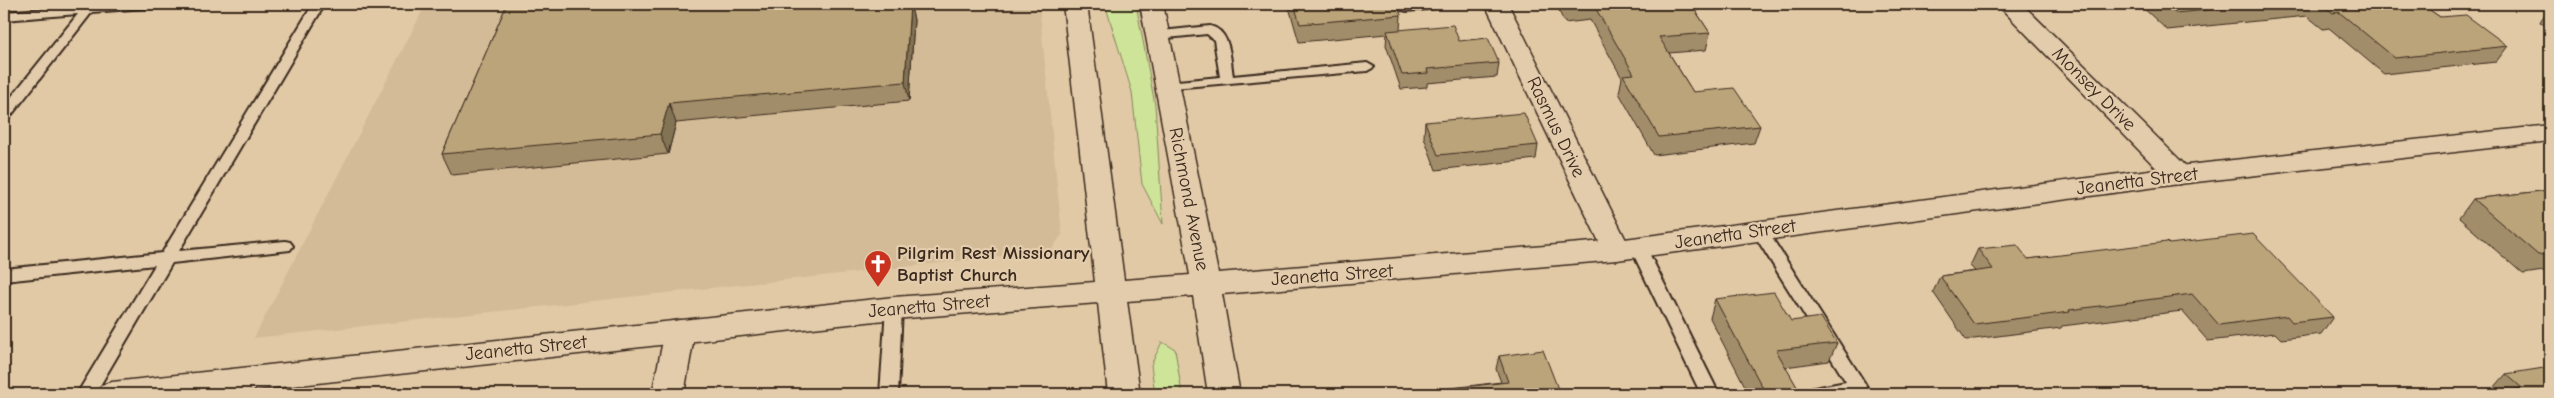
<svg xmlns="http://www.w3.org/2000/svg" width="2554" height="398" font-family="'Comic Neue',sans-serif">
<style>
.built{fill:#d3bb97}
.green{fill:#cee499;stroke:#84875c}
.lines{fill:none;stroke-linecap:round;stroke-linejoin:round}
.lane-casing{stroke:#3b2a1e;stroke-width:4}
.street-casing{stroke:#3b2a1e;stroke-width:3}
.secondary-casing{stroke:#3b2a1e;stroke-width:3}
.lane{fill:#e3ccac;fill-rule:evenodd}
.street{fill:#e3ccac;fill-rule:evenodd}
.secondary{fill:#e3ccac;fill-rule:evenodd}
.wall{fill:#a18d69;stroke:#3b2a1e}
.shaded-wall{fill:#837355;stroke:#3b2a1e}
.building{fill:#bba47a;stroke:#3b2a1e}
.labels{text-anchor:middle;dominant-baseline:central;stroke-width:4.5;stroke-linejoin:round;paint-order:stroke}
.street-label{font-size:19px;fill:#3b2a1e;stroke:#e3ccac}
.poi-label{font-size:19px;font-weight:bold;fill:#3b2a1e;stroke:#e3ccac;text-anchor:start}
</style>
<rect width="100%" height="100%" fill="#e1c9a6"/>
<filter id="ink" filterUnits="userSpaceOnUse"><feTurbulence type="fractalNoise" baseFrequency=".02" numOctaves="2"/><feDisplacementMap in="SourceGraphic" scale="10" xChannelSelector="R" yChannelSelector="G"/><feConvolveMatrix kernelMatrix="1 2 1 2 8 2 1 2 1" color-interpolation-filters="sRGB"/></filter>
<g filter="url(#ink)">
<path class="built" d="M 426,4 L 1039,4 L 1062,235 L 1050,251 L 254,338 Z"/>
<g class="green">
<path d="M 1105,4 L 1136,4 L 1155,105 L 1163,224 L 1142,184 L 1132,92 Z"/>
<path d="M 1162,342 L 1175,349 L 1182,394 L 1155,394 L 1151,365 Z"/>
</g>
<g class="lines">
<defs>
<g id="lane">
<path d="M 103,4 L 151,4 L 145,8 L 92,12 L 9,118 L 4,119 L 4,106 L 78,14 L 4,20 L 4,12 Z"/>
<path d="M 313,4 L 325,4 L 179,251 L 285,241 L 290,242 L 293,246 L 290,250 L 172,263 L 95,394 L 77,394 L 155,265 L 4,281 L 4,269 L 162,253 Z"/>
<path d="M 1402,4 L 1443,4 L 1437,8 L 1407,11 L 1402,10 L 1401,7 Z"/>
<path d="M 1210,26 C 1231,31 1230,58 1233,76 L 1367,63 L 1374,67 L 1367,71 L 1162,89 L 1160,86 L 1167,82 L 1220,77 L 1214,40 L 1207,34 L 1157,39 L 1150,35 L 1152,32 Z"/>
<path d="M 1760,226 L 1765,227 L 1864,382 L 1867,387 L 1864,392 L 1854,394 L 1806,394 L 1809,389 L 1846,382 L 1752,231 L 1755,227 Z"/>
<path d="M 1638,242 L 1644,243 L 1646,247 L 1719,394 L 1701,394 L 1630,247 L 1632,243 Z"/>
<path d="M 894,302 L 900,304 L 902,308 L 898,394 L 880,394 L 886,308 L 888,304 Z"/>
</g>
<g id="street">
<path d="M 1485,4 L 1508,4 L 1631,250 L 1627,257 L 1617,260 L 1607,257 L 1603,250 Z"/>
<path d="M 1997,4 L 2022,4 L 2189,169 L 2192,175 L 2189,181 L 2179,184 L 2169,181 Z"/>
<path d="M 680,320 L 691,323 L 695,331 L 684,394 L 652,394 L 665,331 L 669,323 Z"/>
</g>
<path id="secondary" d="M 1063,4 L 1087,4 L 1124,280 L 1190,275 L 1140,4 L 1163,4 L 1218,273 L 1617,240 L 2179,166 L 2550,125 L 2550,141 L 2179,184 L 1617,260 L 1222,294 L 1240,394 L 1208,394 L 1193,296 L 1127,301 L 1140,394 L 1108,394 L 1098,303 L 894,319 L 219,394 L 96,394 L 101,385 L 112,382 L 894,297 L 1095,282 Z"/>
</defs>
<use href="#lane" class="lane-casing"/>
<use href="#street" class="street-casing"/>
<use href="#secondary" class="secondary-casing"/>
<use href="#lane" class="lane"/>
<use href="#street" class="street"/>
<use href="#secondary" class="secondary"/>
</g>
<g class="wall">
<path d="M 507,4 L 910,4 L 914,20 L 909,101 L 676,123 L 668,154 L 452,175 L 442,154 Z"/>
<path d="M 1288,4 L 1397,4 L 1401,15 L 1400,30 L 1459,41 L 1499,63 L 1497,77 L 1427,83 L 1427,87 L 1401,89 L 1386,45 L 1387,34 L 1299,42 Z"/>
<path d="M 1555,4 L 1729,4 L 1728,7 L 1695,10 L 1710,33 L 1706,50 L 1669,53 L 1693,92 L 1760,126 L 1754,143 L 1654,155 L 1619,93 L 1622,78 L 1590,20 L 1565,23 Z"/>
<path d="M 2139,4 L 2421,4 L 2440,17 L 2508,46 L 2496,62 L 2384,74 L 2329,28 L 2323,29 L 2307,16 L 2167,30 Z"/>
<path d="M 2550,7 L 2550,29 L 2540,22 L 2541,20 Z"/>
<path d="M 1425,122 L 1538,145 L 1536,159 L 1436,170 L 1424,137 Z"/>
<path d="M 2550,190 L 2550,270 L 2523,274 L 2459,218 L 2473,199 Z"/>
<path d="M 2169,244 L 2333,317 L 2321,334 L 2281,339 L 2275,333 L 2208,341 L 2182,311 L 2062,326 L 2061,328 L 1966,340 L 1933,292 L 1940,276 L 1975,271 L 1970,266 L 1978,249 L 2028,259 Z"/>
<path d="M 1715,299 L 1791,321 L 1837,343 L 1829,361 L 1785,367 L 1801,394 L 1749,394 L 1710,318 Z"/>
<path d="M 2550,349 L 2550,362 L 2544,356 Z"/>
<path d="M 1499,356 L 1560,394 L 1418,394 L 1418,392 L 1501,382 L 1496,369 Z"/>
<path d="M 2506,374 L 2550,394 L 2497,392 L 2493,389 Z"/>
</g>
<g class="shaded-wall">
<path d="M 910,4 L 914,20 L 909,101 L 905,82 Z"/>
<path d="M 669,103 L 676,123 L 668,154 L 660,134 Z"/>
</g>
<g class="building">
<path d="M 507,4 L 910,4 L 905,82 L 669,103 L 660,134 L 442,154 Z"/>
<path d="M 1294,4 L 1397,4 L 1401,15 L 1300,24 Z"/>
<path d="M 1567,4 L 1591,4 L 1568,6 Z"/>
<path d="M 1593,4 L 1691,4 L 1710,33 L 1659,37 L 1693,92 L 1734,88 L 1760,126 L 1659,137 L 1623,75 L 1634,74 Z"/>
<path d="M 2165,4 L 2274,4 L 2175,13 Z"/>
<path d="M 2321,4 L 2421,4 L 2440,17 L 2466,15 L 2508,46 L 2395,58 L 2339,12 L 2333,13 Z"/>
<path d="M 1453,25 L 1459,41 L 1488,38 L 1499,63 L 1427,69 L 1428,73 L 1402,75 L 1387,31 Z"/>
<path d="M 1524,113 L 1538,145 L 1438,155 L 1425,122 Z"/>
<path d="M 2550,190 L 2550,254 L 2538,255 L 2473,199 Z"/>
<path d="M 2253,234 L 2333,317 L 2292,322 L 2287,316 L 2219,325 L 2192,294 L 2069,310 L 2070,312 L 1974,324 L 1940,276 L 1993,269 L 1978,249 L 2017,245 L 2028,259 L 2167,242 L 2169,244 Z"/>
<path d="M 1774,292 L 1791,321 L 1821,317 L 1837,343 L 1776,350 L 1801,394 L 1766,394 L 1715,299 Z"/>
<path d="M 1543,350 L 1560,394 L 1418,394 L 1418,392 L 1508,382 L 1499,356 Z"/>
<path d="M 2550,367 L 2550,394 L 2480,394 L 2522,388 L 2506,374 Z"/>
</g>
</g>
<defs>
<symbol id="church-pin" viewBox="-11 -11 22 30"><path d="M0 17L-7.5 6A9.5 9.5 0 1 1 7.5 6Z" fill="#c8321e" stroke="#e3ccac"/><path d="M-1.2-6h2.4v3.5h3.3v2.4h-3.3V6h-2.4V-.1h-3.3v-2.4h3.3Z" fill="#fff"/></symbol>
</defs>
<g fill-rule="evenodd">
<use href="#church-pin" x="862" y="248" width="32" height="43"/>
</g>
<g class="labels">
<g class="street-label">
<text transform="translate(2094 89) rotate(45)">Monsey Drive</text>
<text transform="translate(1556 127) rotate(64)">Rasmus Drive</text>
<text transform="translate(2137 181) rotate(-7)">Jeanetta Street</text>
<text transform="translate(1189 199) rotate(79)">Richmond Avenue</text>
<text transform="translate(1735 234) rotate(-8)">Jeanetta Street</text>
<text transform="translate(1332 275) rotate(-4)">Jeanetta Street</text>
<text transform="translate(929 306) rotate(-5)">Jeanetta Street</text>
<text transform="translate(526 348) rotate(-6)">Jeanetta Street</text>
</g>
<g class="poi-label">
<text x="897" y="253">Pilgrim Rest Missionary<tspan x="897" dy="22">Baptist Church</tspan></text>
</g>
</g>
<rect width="2554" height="398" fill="none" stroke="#e3ccac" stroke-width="20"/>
<rect x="10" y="10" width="2534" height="378" fill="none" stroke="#3b2a1e" stroke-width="2" filter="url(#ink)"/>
</svg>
